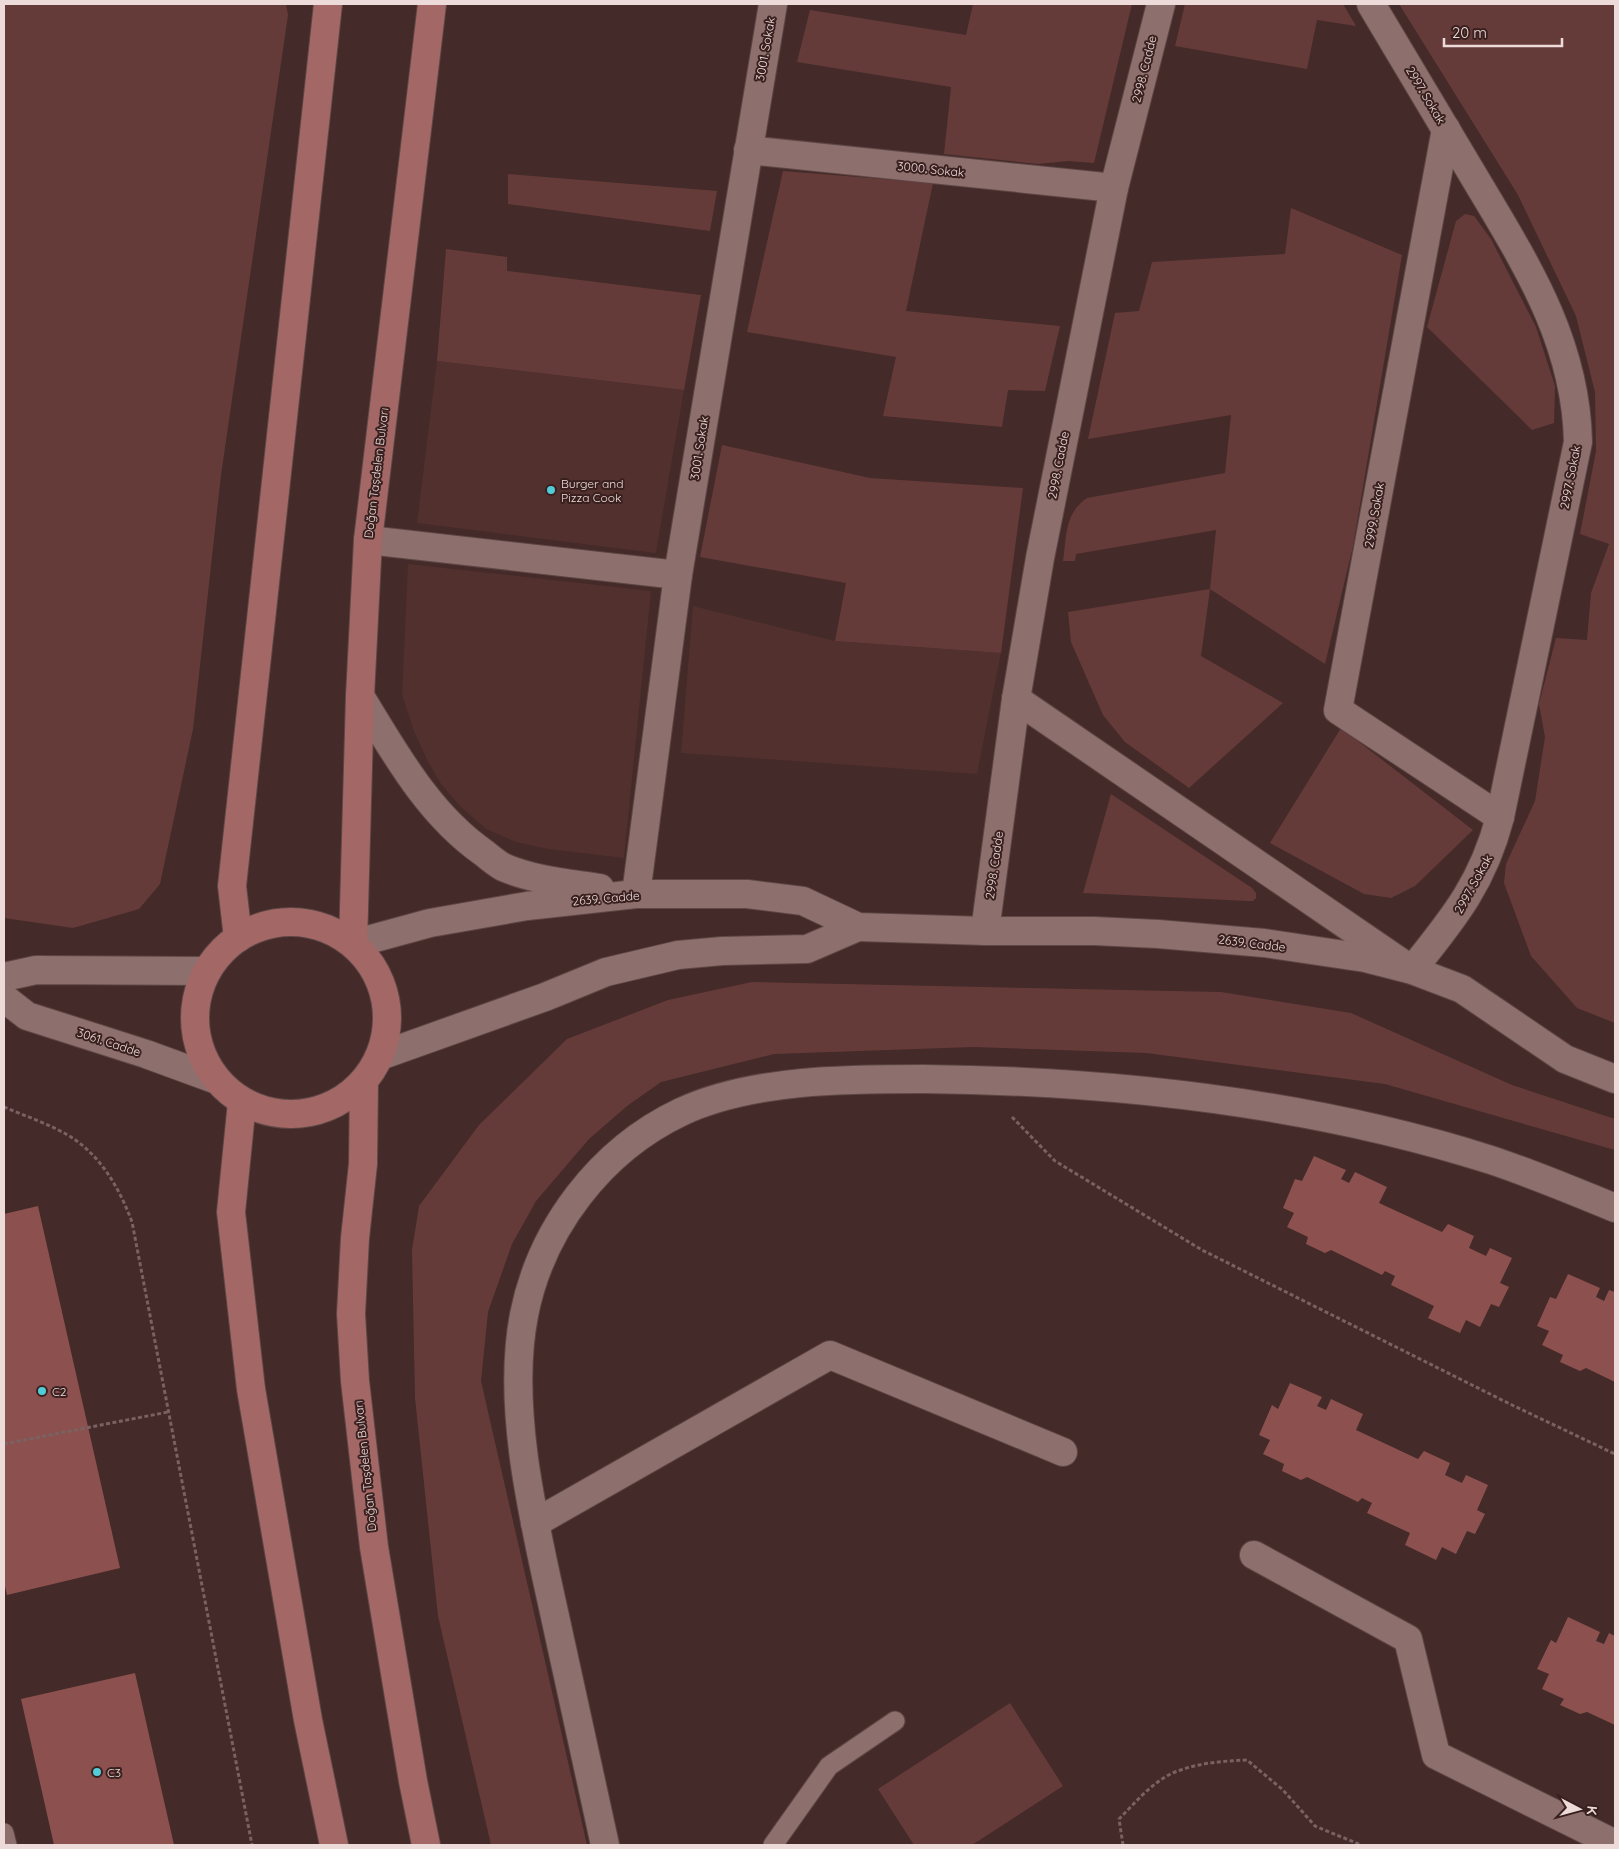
<svg xmlns="http://www.w3.org/2000/svg" width="1619" height="1849" font-family="Quicksand,sans-serif">
<style>
.built{fill:#51302e}
.green{fill:#653b39}
.building{fill:#8c514e}
.lines{fill:none;stroke-linecap:round;stroke-linejoin:round}
.service-casing{stroke:#5d4645;stroke-width:21}
.minor-casing{stroke:#5d4645;stroke-width:30}
.tertiary-casing{stroke:#5d4645;stroke-width:30}
.secondary-casing{stroke:#5d4645;stroke-width:30}
.path{stroke:#796261;stroke-width:3;stroke-dasharray:4 2.5;stroke-linecap:butt}
.service{stroke:#8d6f6d;stroke-width:19}
.minor{stroke:#8d6f6d;stroke-width:28}
.tertiary{stroke:#8d6f6d;stroke-width:28}
.secondary{stroke:#a36866;stroke-width:28}
.poi-dot{fill:#52ccd6;stroke:#39201f;stroke-width:2}
.labels{text-anchor:middle;dominant-baseline:central;stroke-width:4;stroke-linejoin:round;paint-order:stroke}
.street-label{font-size:12px;fill:#eddbda;stroke:#39201f}
.poi-label{font-size:12px;fill:#eddbda;stroke:#39201f;text-anchor:start}
</style>
<rect width="100%" height="100%" fill="#442a29"/>
<g class="built">
<path d="M 437,361 L 684,390 L 656,553 L 417,523 Z"/>
<path d="M 408,564 L 651,591 L 624,858 L 548,849 L 516,842 L 486,829 L 460,806 L 441,784 L 428,762 L 413,729 L 402,694 Z"/>
<path d="M 693,606 L 835,641 L 1001,653 L 977,774 L 681,753 Z"/>
</g>
<g class="green">
<path d="M 4,4 L 286,4 L 288,15 L 221,475 L 193,729 L 160,884 L 139,909 L 73,928 L 4,918 Z"/>
<path d="M 973,4 L 1132,4 L 1094,163 L 1068,161 L 1038,164 L 944,154 L 951,87 L 797,62 L 810,10 L 966,35 Z"/>
<path d="M 1185,4 L 1343,4 L 1356,26 L 1317,20 L 1307,69 L 1175,46 Z"/>
<path d="M 1399,4 L 1615,4 L 1615,1023 L 1577,1008 L 1531,956 L 1504,883 L 1506,864 L 1535,801 L 1545,737 L 1539,704 L 1556,638 L 1587,640 L 1591,593 L 1609,544 L 1580,534 L 1596,451 L 1595,392 L 1576,316 L 1518,195 Z"/>
<path d="M 783,171 L 933,183 L 906,311 L 1060,326 L 1045,391 L 1008,390 L 1002,427 L 883,416 L 896,357 L 747,332 Z"/>
<path d="M 508,174 L 717,191 L 710,231 L 508,204 Z"/>
<path d="M 1291,208 L 1402,255 L 1353,546 L 1325,664 L 1210,589 L 1201,656 L 1283,703 L 1189,788 L 1125,742 L 1103,715 L 1071,642 L 1068,612 L 1210,589 L 1216,530 L 1076,554 L 1075,561 L 1063,561 C 1067,536 1064,514 1087,498 L 1225,473 L 1231,415 L 1088,439 L 1115,313 L 1139,311 L 1152,262 L 1285,254 Z"/>
<path d="M 1465,214 L 1474,216 L 1491,239 L 1536,327 L 1555,386 L 1554,423 L 1532,430 L 1427,327 L 1456,221 Z"/>
<path d="M 446,249 L 507,257 L 507,271 L 701,295 L 684,390 L 437,361 Z"/>
<path d="M 722,445 L 870,478 L 1023,488 L 1001,653 L 835,641 L 846,583 L 700,557 Z"/>
<path d="M 1341,728 L 1473,830 L 1415,886 L 1391,898 L 1364,894 L 1270,843 Z"/>
<path d="M 1111,794 L 1252,888 L 1256,893 L 1256,898 L 1253,901 L 1248,901 L 1083,893 Z"/>
<path d="M 752,982 L 1221,992 L 1351,1013 L 1512,1085 L 1615,1119 L 1615,1150 L 1385,1084 L 1146,1053 L 973,1047 L 774,1054 L 661,1082 L 627,1106 L 589,1139 L 536,1201 L 512,1244 L 488,1312 L 481,1381 L 587,1845 L 491,1845 L 438,1616 L 415,1398 L 412,1250 L 419,1206 L 479,1125 L 567,1039 L 668,1000 Z"/>
<path d="M 1010,1703 L 1063,1786 L 972,1845 L 914,1845 L 878,1789 Z"/>
</g>
<g class="building">
<path d="M 1314,1156 L 1346,1170 L 1341,1179 L 1349,1183 L 1355,1172 L 1387,1187 L 1379,1203 L 1442,1232 L 1448,1224 L 1474,1236 L 1469,1248 L 1486,1256 L 1490,1248 L 1512,1258 L 1500,1283 L 1509,1287 L 1499,1307 L 1491,1304 L 1480,1327 L 1466,1320 L 1460,1333 L 1428,1318 L 1434,1306 L 1391,1285 L 1395,1276 L 1385,1271 L 1382,1275 L 1331,1250 L 1325,1253 L 1306,1244 L 1308,1237 L 1287,1227 L 1294,1213 L 1283,1208 L 1295,1179 L 1302,1181 Z"/>
<path d="M 38,1206 L 120,1568 L 7,1595 L 4,1582 L 4,1214 Z"/>
<path d="M 1568,1274 L 1600,1288 L 1596,1297 L 1604,1301 L 1609,1290 L 1615,1292 L 1615,1382 L 1586,1368 L 1580,1371 L 1560,1362 L 1563,1355 L 1542,1345 L 1549,1331 L 1537,1326 L 1550,1297 L 1556,1299 Z"/>
<path d="M 1290,1383 L 1322,1397 L 1317,1406 L 1326,1410 L 1331,1399 L 1363,1414 L 1356,1430 L 1418,1459 L 1424,1451 L 1450,1463 L 1445,1475 L 1462,1483 L 1466,1475 L 1488,1485 L 1477,1510 L 1485,1514 L 1475,1534 L 1467,1531 L 1456,1554 L 1442,1547 L 1436,1560 L 1405,1545 L 1410,1533 L 1367,1513 L 1372,1503 L 1362,1498 L 1358,1502 L 1307,1477 L 1301,1480 L 1282,1471 L 1284,1464 L 1263,1454 L 1270,1440 L 1259,1435 L 1272,1405 L 1278,1409 Z"/>
<path d="M 1568,1617 L 1600,1632 L 1596,1641 L 1604,1644 L 1609,1633 L 1615,1636 L 1615,1725 L 1587,1712 L 1580,1714 L 1560,1705 L 1564,1699 L 1542,1689 L 1549,1674 L 1537,1669 L 1551,1640 L 1556,1643 Z"/>
<path d="M 135,1673 L 174,1845 L 54,1845 L 21,1699 Z"/>
</g>
<g class="lines">
<defs>
<g id="service">
<path d="M 4,1833 L 7,1845"/>
<path d="M 773,1845 L 829,1766 L 895,1721"/>
</g>
<g id="minor">
<path d="M 1446,129 L 1338,710 L 1500,817"/>
<path d="M 748,150 L 1114,188"/>
<path d="M 368,540 L 678,575"/>
<path d="M 1016,699 L 1412,970 C 1453,919 1483,883 1500,817 L 1578,442 C 1576,341 1526,264 1476,180 C 1441,122 1406,62 1371,4"/>
<path d="M 636,894 L 678,575 L 773,4"/>
<path d="M 985,931 L 1016,699 L 1040,558 L 1114,188 L 1161,4"/>
<path d="M 535,1523 L 830,1355 L 1063,1452"/>
<path d="M 1254,1555 L 1408,1639 L 1436,1755 L 1615,1844"/>
<path d="M 605,1845 C 588,1767 571,1690 554,1612 C 534,1521 506,1407 524,1315 C 541,1228 601,1150 681,1112 C 751,1079 848,1079 924,1079 C 1115,1081 1309,1102 1491,1160 C 1533,1174 1574,1191 1615,1208"/>
</g>
<g id="tertiary">
<path d="M 360,696 C 395,753 428,814 484,853 C 490,858 496,863 503,867 C 532,880 568,883 600,888"/>
<path d="M 353,944 L 430,923 L 527,906 L 636,894 L 747,894 L 803,901 L 858,927 L 985,931 L 1094,931 L 1158,934 L 1264,943 L 1365,958 L 1412,970 L 1462,989 L 1565,1059 L 1615,1079"/>
<path d="M 4,977 L 36,970 L 207,971"/>
<path d="M 4,998 L 27,1016 L 146,1054 L 217,1080"/>
<path d="M 380,1056 L 545,997 L 606,972 L 678,955 L 722,951 L 807,949 L 858,927"/>
</g>
<g id="secondary">
<circle cx="291" cy="1018" r="96"/>
<path d="M 238,938 L 232,886 L 328,4"/>
<path d="M 353,944 L 360,696 L 368,540 L 432,4"/>
<path d="M 364,1082 L 363,1164 L 355,1238 L 351,1314 L 355,1381 L 374,1547 L 413,1781 L 426,1845"/>
<path d="M 242,1102 L 231,1212 L 251,1389 L 308,1720 L 334,1845"/>
</g>
</defs>
<use href="#service" class="service-casing"/>
<use href="#minor" class="minor-casing"/>
<use href="#tertiary" class="tertiary-casing"/>
<use href="#secondary" class="secondary-casing"/>
<g class="path">
<path d="M 4,1107 C 25,1116 55,1126 74,1139 C 103,1159 120,1190 132,1222 L 252,1845"/>
<path d="M 1012,1117 L 1055,1161 L 1202,1250 L 1512,1405 L 1615,1454"/>
<path d="M 4,1444 L 168,1412"/>
<path d="M 1123,1845 L 1119,1819 C 1135,1803 1153,1781 1175,1772 C 1198,1763 1222,1761 1247,1760 L 1283,1790 L 1315,1826 L 1361,1845"/>
</g>
<use href="#service" class="service"/>
<use href="#minor" class="minor"/>
<use href="#tertiary" class="tertiary"/>
<use href="#secondary" class="secondary"/>
</g>
<g class="poi-dot">
<circle cx="551" cy="490" r="5"/>
<circle cx="42" cy="1391" r="5"/>
<circle cx="97" cy="1772" r="5"/>
</g>
<g class="labels">
<g class="street-label">
<text transform="translate(765 49) rotate(-80)">3001. Sokak</text>
<text transform="translate(1144 69) rotate(-76)">2998. Cadde</text>
<text transform="translate(1426 95) rotate(59)">2997. Sokak</text>
<text transform="translate(931 169) rotate(6)">3000. Sokak</text>
<text transform="translate(699 448) rotate(-81)">3001. Sokak</text>
<text transform="translate(1058 465) rotate(-79)">2998. Cadde</text>
<text transform="translate(376 473) rotate(-83)">Doğan Taşdelen Bulvarı</text>
<text transform="translate(1570 477) rotate(-79)">2997. Sokak</text>
<text transform="translate(1374 515) rotate(-80)">2999. Sokak</text>
<text transform="translate(994 865) rotate(-82)">2998. Cadde</text>
<text transform="translate(1473 884) rotate(-61)">2997. Sokak</text>
<text transform="translate(606 898) rotate(-5)">2639. Cadde</text>
<text transform="translate(1252 943) rotate(7)">2639. Cadde</text>
<text transform="translate(109 1042) rotate(18)">3061. Cadde</text>
<text transform="translate(365 1466) rotate(-96)">Doğan Taşdelen Bulvarı</text>
</g>
<g class="poi-label">
<text x="561" y="483">Burger and<tspan x="561" dy="14">Pizza Cook</tspan></text>
<text x="52" y="1391">C2</text>
<text x="107" y="1772">C3</text>
</g>
</g>
<rect width="1619" height="1849" fill="none" stroke="#eddbda" stroke-width="10"/>
<g transform="translate(1579 1809) rotate(96)" stroke="#39201f" stroke-width="4" paint-order="stroke">
<path d="M0-4L9 19L0 12L-9 19Z" fill="#eddbda"/>
<text y="-8" font-size="14" font-weight="bold" text-anchor="middle" fill="#eddbda">K</text>
</g>
<path d="M1444 38v8h118v-8" fill="none" stroke="#eddbda" stroke-width="2.5"/>
<text x="1452" y="38" font-size="15" fill="#eddbda" stroke="#39201f" stroke-width="4" paint-order="stroke">20 m</text>
</svg>
